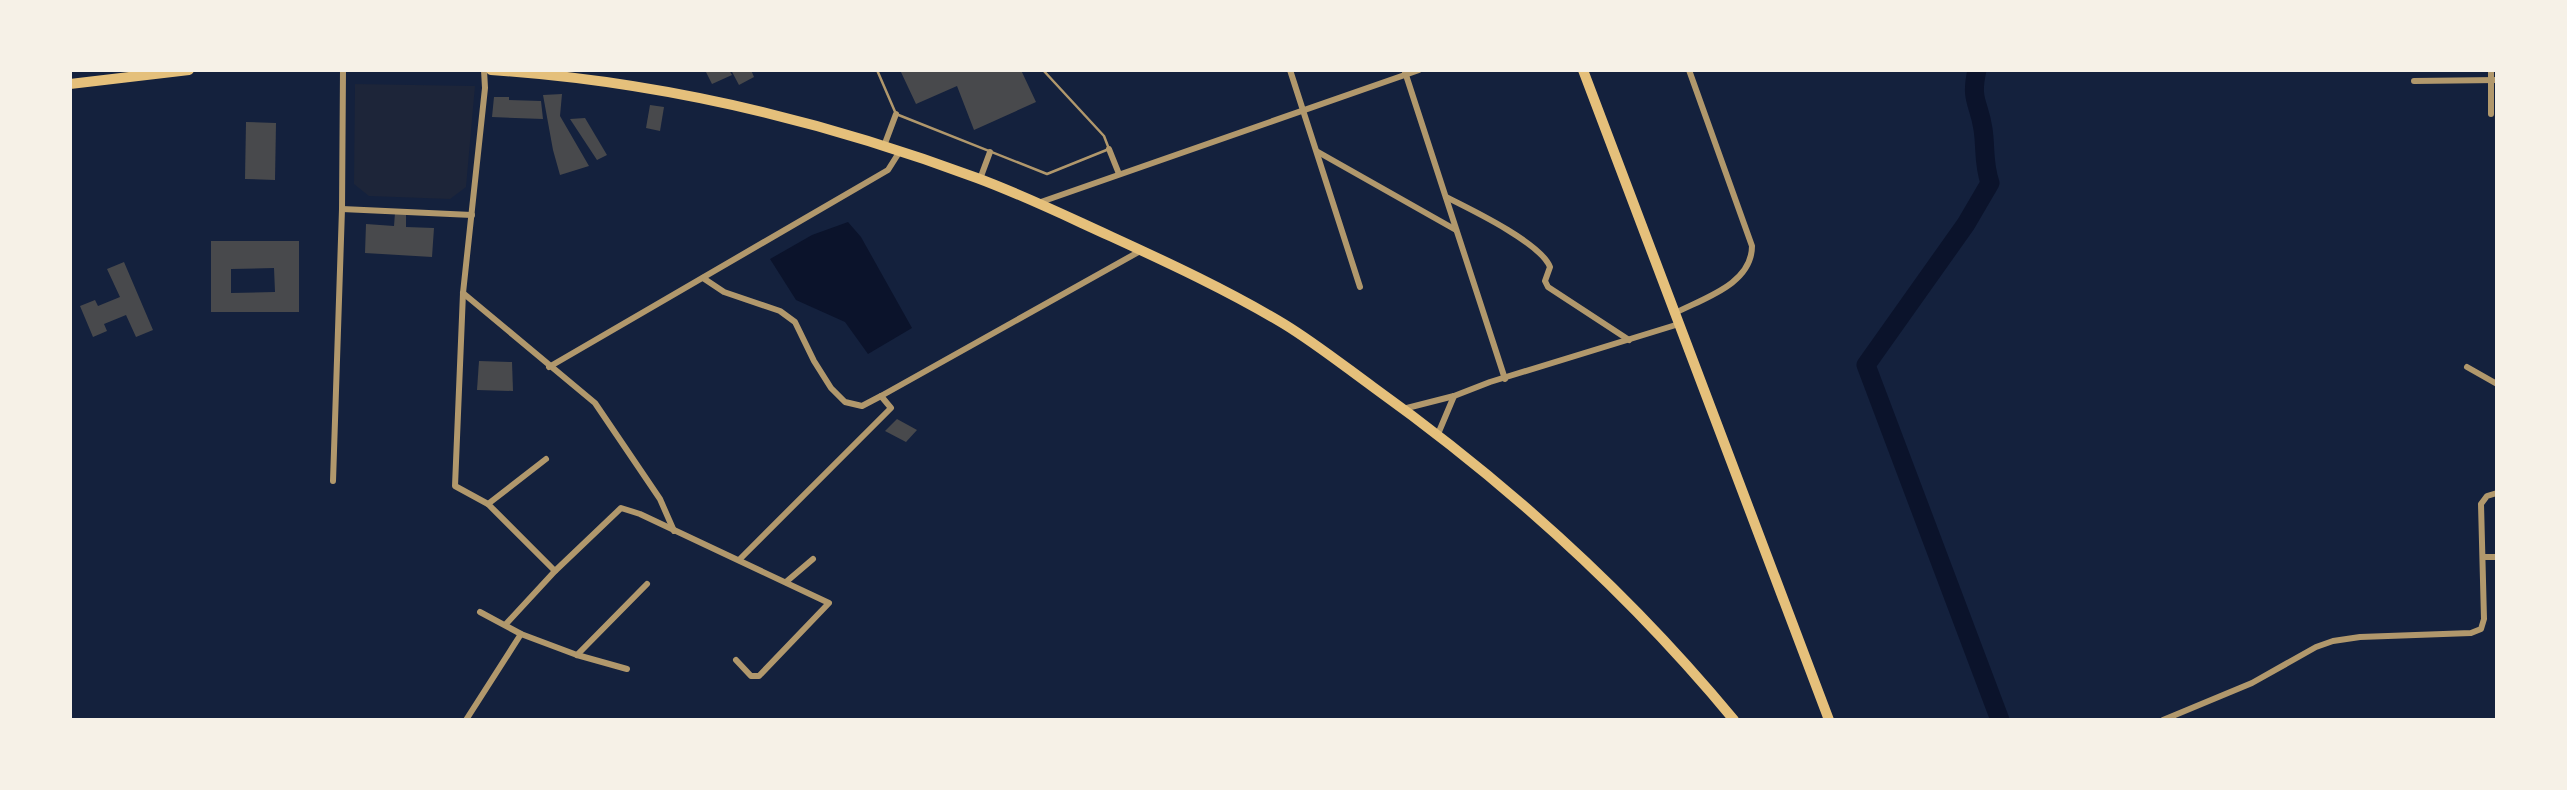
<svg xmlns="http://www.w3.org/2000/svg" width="2567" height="790" font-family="'DM Sans',sans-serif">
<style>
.green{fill:#1d2539}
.water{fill:#0b132b}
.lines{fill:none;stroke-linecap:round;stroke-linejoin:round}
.river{stroke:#0b132b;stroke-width:19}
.building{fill:#48494c;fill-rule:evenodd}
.service{stroke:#b1986c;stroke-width:2.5}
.minor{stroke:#b1986c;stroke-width:6}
.primary{stroke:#e5c07b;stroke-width:10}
.trunk{stroke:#e5c07b;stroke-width:10}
</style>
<rect width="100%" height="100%" fill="#14213d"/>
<path class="green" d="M 355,84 L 475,86 L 466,187 L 450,199 L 369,196 L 354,184 Z"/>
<path class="water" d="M 848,222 L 861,237 L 912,328 L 868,354 L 845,322 L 796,300 L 770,259 L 812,235 Z"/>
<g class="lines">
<path class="river" d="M 1977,70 C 1970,101 1979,102 1983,129 C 1986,149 1983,162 1990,183 L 1966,224 L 1866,365 L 2000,720"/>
</g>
<g class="building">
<path d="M 705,70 L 729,70 L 732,75 L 712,84 Z"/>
<path d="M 731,70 L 751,70 L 754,77 L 739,85 Z"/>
<path d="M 900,70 L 1021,70 L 1036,102 L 974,130 L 957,86 L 916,104 Z"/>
<path d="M 562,94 L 560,116 L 589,166 L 560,175 L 553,150 L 543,95 Z"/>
<path d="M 494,97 L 509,97 L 509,100 L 541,101 L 543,119 L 492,117 Z"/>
<path d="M 650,105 L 664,107 L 660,131 L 646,128 Z"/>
<path d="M 585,118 L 607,155 L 597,160 L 570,119 Z"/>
<path d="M 246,122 L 276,123 L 275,180 L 245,179 Z"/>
<path d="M 395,213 L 406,214 L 406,227 L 434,228 L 432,257 L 365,253 L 366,224 L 394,226 Z"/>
<path d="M 211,241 L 299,241 L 299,312 L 211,312 ZM 274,268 L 275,292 L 231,293 L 231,269 Z"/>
<path d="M 124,262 L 153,330 L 136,337 L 126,315 L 104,324 L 107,331 L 93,337 L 80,306 L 95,300 L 98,306 L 120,297 L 107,269 Z"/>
<path d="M 479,361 L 512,362 L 513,391 L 477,390 Z"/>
<path d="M 897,419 L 917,430 L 906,442 L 885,431 Z"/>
</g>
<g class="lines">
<path class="service" d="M 877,70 L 896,114 L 1047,174 L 1109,149 L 1104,136 L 1043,70"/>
<g class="minor">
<path d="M 484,70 L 485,88 L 463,293 L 455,486 L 488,504 L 555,571"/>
<path d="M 1290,70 L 1360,287"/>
<path d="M 1405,72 L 1505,379"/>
<path d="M 2414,81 L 2497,80"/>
<path d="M 2491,114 L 2491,70"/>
<path d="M 884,146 L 896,114"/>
<path d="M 1109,149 L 1119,174"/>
<path d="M 1318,152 L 1456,230"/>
<path d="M 980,179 L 990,152"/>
<path d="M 1446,197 C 1470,209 1541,243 1550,267 L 1545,281 L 1548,287 L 1629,340"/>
<path d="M 1038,203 L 1419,70"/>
<path d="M 342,209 L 472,215"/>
<path d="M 703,278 L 724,292 L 780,311 L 795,322 L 814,361 L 831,388 L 845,402 L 862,406 L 881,396"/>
<path d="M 463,293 L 595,403 L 660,499 L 674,531"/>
<path d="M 1675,313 C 1704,298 1752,284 1752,246 L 1689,70"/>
<path d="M 549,367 L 888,170 L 900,151"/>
<path d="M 2467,367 L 2497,384"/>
<path d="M 1403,409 L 1454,396 L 1490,382 L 1679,324"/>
<path d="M 1438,434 L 1454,396"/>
<path d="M 333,481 L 342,209 L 343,70"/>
<path d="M 488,504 L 546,459"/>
<path d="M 2484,557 L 2497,557"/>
<path d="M 739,560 L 891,408 L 881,396 L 1142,250"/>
<path d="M 786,582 L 813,559"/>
<path d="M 480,612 L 521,634 L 577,655 L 627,669"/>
<path d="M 506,624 L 555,571 L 621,508 L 640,514 L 829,603 L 759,676 L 751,676 L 736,660"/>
<path d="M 577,655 L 647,584"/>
<path d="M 466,720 L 521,634"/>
<path d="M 2163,720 L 2252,683 L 2316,647 L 2333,641 L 2360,637 L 2471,633 L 2481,629 L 2484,619 L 2481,504 L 2487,496 L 2497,493"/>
</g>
<path class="primary" d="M 1583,70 L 1829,720"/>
<g class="trunk">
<path d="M 491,70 C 657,81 822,120 977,178 C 1023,195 1066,216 1110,236 C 1169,263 1229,291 1284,324 C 1315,343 1344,366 1373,387 C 1507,483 1629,593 1734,720"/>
<path d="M 70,84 L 189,70"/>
</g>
</g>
<rect width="2567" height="790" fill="none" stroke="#f6f1e7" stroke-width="144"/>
</svg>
